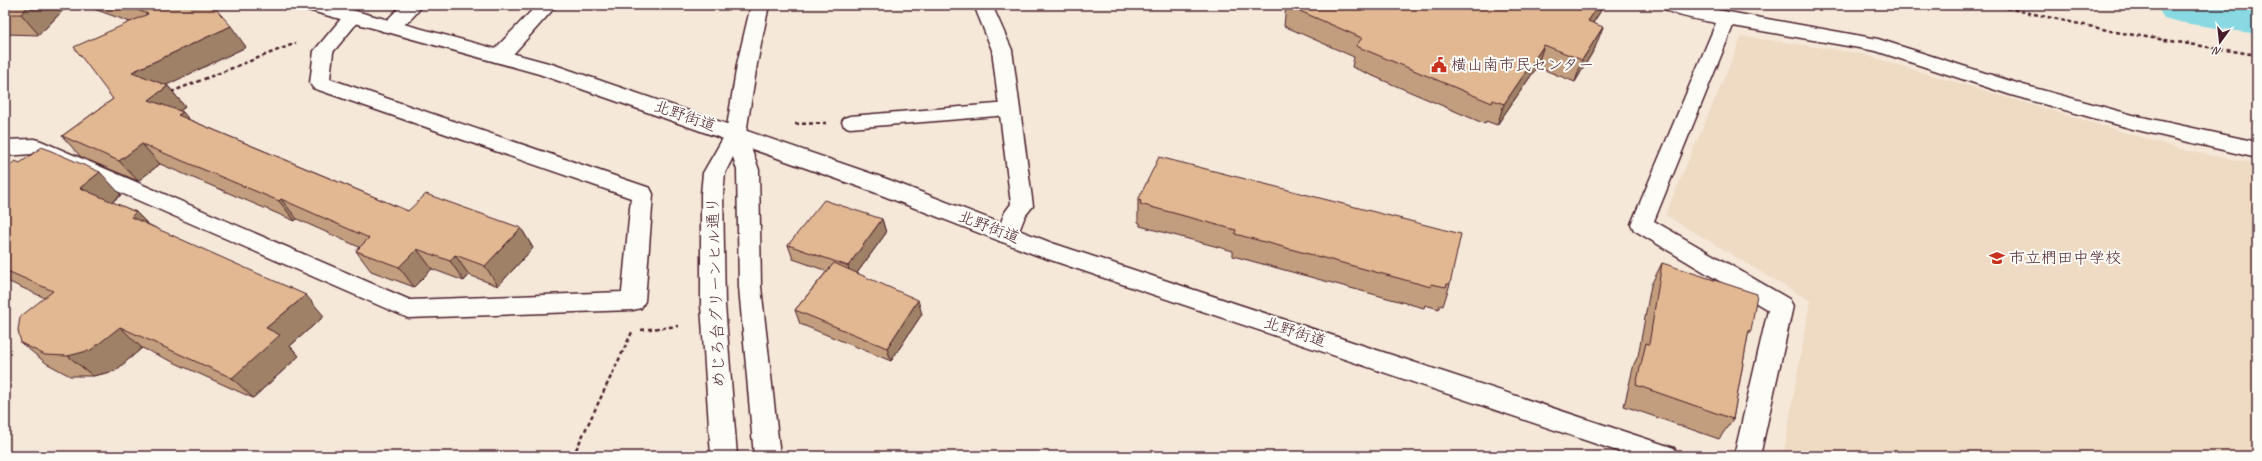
<svg xmlns="http://www.w3.org/2000/svg" width="2262" height="461" font-family="Caveat,'Klee One',sans-serif">
<style>
.built{fill:#efdac4}
.lines{fill:none;stroke-linecap:round;stroke-linejoin:round}
.river{fill:#89d9e3;fill-rule:evenodd}
.service-casing{stroke:#4a1f2b;stroke-width:3}
.minor-casing{stroke:#4a1f2b;stroke-width:3}
.tertiary-casing{stroke:#4a1f2b;stroke-width:3}
.secondary-casing{stroke:#4a1f2b;stroke-width:3}
.path{stroke:#4a1f2b;stroke-width:2.5;stroke-dasharray:4 3;stroke-linecap:butt}
.service{fill:#fdfcf7;fill-rule:evenodd}
.minor{fill:#fdfcf7;fill-rule:evenodd}
.tertiary{fill:#fdfcf7;fill-rule:evenodd}
.secondary{fill:#fdfcf7;fill-rule:evenodd}
.wall{fill:#c29e7e;stroke:#4a1f2b}
.shaded-wall{fill:#9e8166;stroke:#4a1f2b}
.building{fill:#e1b892;stroke:#4a1f2b}
.labels{text-anchor:middle;dominant-baseline:central;stroke-width:4;stroke-linejoin:round;paint-order:stroke}
.poi-label{font-size:16px;fill:#4a1f2b;stroke:#fdfcf7;text-anchor:start}
.street-label{font-size:16px;fill:#4a1f2b;stroke:#fdfcf7}
</style>
<rect width="100%" height="100%" fill="#f5e8d9"/>
<filter id="ink" filterUnits="userSpaceOnUse"><feTurbulence type="fractalNoise" baseFrequency=".025" numOctaves="2"/><feDisplacementMap in="SourceGraphic" scale="8" xChannelSelector="R" yChannelSelector="G"/><feConvolveMatrix kernelMatrix="1 2 1 2 8 2 1 2 1" color-interpolation-filters="sRGB"/></filter>
<g filter="url(#ink)">
<path class="built" d="M 1742,36 L 1858,53 L 2187,151 L 2257,164 L 2257,456 L 1783,456 L 1810,301 L 1665,215 Z"/>
<g class="lines">
<path class="river" d="M 2156,5 L 2257,5 L 2257,34 L 2184,23 L 2164,18 Z"/>
<defs>
<path id="service" d="M 1009,103 L 1015,105 L 1017,109 L 1015,113 L 1009,115 L 850,128 L 844,126 L 842,122 L 844,118 L 850,116 Z"/>
<g id="minor">
<path d="M 402,5 L 422,5 C 415,17 397,35 382,31 L 380,27 Z"/>
<path d="M 537,5 L 557,5 L 507,61 L 500,63 L 493,61 L 490,56 L 493,51 Z"/>
<path d="M 974,5 L 992,5 L 1012,50 L 1033,206 L 1025,216 L 1015,241 L 1007,243 L 999,241 L 996,235 L 1005,212 L 1011,204 L 992,50 Z"/>
<path d="M 1661,5 L 1690,5 L 1878,39 L 2023,85 L 2133,115 L 2257,142 L 2257,158 L 2133,129 L 2011,95 L 1876,51 L 1733,26 L 1654,221 L 1789,299 L 1793,306 L 1760,456 L 1734,456 L 1768,310 L 1634,230 L 1631,224 L 1716,23 C 1702,20 1668,16 1661,5 Z"/>
<path d="M 352,12 L 359,14 L 361,18 L 333,52 L 330,79 L 650,188 L 653,194 L 645,301 L 641,308 L 633,310 L 408,318 L 32,154 L 5,156 L 5,140 L 34,139 L 41,141 L 410,300 L 622,292 L 631,198 L 313,88 L 310,83 L 314,51 L 345,14 Z"/>
</g>
<path id="tertiary" d="M 751,5 L 769,5 L 757,64 L 746,133 L 759,170 L 761,287 L 780,456 L 754,456 L 739,287 L 737,170 L 733,157 L 725,173 L 723,194 L 725,305 L 737,456 L 711,456 L 701,305 L 701,194 L 703,173 L 726,133 L 737,64 Z"/>
<path id="secondary" d="M 302,5 L 333,5 L 552,64 L 887,179 L 1052,243 L 1665,445 L 1674,448 L 1678,456 L 1632,456 L 1036,255 L 871,191 L 539,74 L 304,9 Z"/>
</defs>
<use href="#service" class="service-casing"/>
<use href="#minor" class="minor-casing"/>
<use href="#tertiary" class="tertiary-casing"/>
<use href="#secondary" class="secondary-casing"/>
<g class="path">
<path d="M 1993,5 L 2116,32 L 2257,55"/>
<path d="M 171,92 L 296,43"/>
<path d="M 795,124 L 826,123"/>
<path d="M 641,330 L 679,326"/>
<path d="M 573,456 L 633,330"/>
</g>
<use href="#service" class="service"/>
<use href="#minor" class="minor"/>
<use href="#tertiary" class="tertiary"/>
<use href="#secondary" class="secondary"/>
</g>
<g class="wall">
<path d="M 5,5 L 68,5 L 39,35 L 5,34 Z"/>
<path d="M 83,5 L 211,5 L 246,47 L 166,85 L 168,86 L 185,107 L 180,111 L 190,120 L 408,211 L 521,228 L 533,248 L 498,286 L 469,275 L 464,281 L 432,269 L 414,287 L 371,271 L 356,251 L 359,247 L 297,219 L 295,221 L 160,164 L 138,181 L 81,157 L 62,136 L 113,99 L 130,22 Z"/>
<path d="M 1286,5 L 1603,5 L 1600,12 L 1593,23 L 1595,48 L 1575,82 L 1537,67 L 1497,125 L 1486,121 L 1485,124 L 1352,67 L 1354,57 L 1284,26 Z"/>
<path d="M 20,163 L 121,195 L 112,202 L 136,212 L 148,224 L 324,316 L 290,346 L 299,356 L 253,398 L 142,348 L 115,371 L 93,376 L 70,376 L 46,363 L 21,343 L 45,298 L 5,280 L 5,169 Z"/>
<path d="M 1138,200 L 1450,284 L 1443,306 L 1440,305 L 1439,309 L 1425,305 L 1424,308 L 1233,256 L 1233,251 L 1140,226 L 1140,223 L 1138,222 Z"/>
<path d="M 882,219 L 886,233 L 857,273 L 922,314 L 891,361 L 800,324 L 795,310 L 827,271 L 793,259 L 788,245 Z"/>
<path d="M 1662,263 L 1751,331 L 1748,335 L 1733,419 L 1719,439 L 1624,406 L 1634,364 L 1638,356 L 1651,285 Z"/>
</g>
<g class="shaded-wall">
<path d="M 29,5 L 68,5 L 39,35 L 21,14 Z"/>
<path d="M 1599,5 L 1603,5 L 1600,12 L 1581,42 L 1588,21 Z"/>
<path d="M 231,26 L 246,47 L 150,93 L 132,72 Z"/>
<path d="M 1603,27 L 1595,48 L 1575,82 L 1582,60 Z"/>
<path d="M 1544,45 L 1537,67 L 1497,125 L 1504,104 Z"/>
<path d="M 168,86 L 185,107 L 167,120 L 149,100 Z"/>
<path d="M 183,112 L 200,133 L 178,115 Z"/>
<path d="M 142,144 L 160,164 L 138,181 L 119,161 Z"/>
<path d="M 100,172 L 121,195 L 101,210 L 80,188 Z"/>
<path d="M 281,199 L 297,219 L 295,221 L 279,201 Z"/>
<path d="M 136,212 L 157,234 L 131,217 Z"/>
<path d="M 882,219 L 886,233 L 852,280 L 848,266 Z"/>
<path d="M 521,228 L 533,248 L 498,286 L 485,266 Z"/>
<path d="M 417,249 L 432,269 L 414,287 L 399,267 Z"/>
<path d="M 455,255 L 469,275 L 464,281 L 450,261 Z"/>
<path d="M 306,295 L 324,316 L 290,346 L 299,356 L 253,398 L 232,378 L 266,328 Z"/>
<path d="M 918,300 L 922,314 L 891,361 L 887,348 Z"/>
<path d="M 120,327 L 142,348 L 115,371 L 93,376 L 68,356 Z"/>
</g>
<g class="building">
<path d="M 5,5 L 29,5 L 21,14 L 5,14 Z"/>
<path d="M 124,5 L 211,5 L 213,6 L 231,26 L 132,72 L 168,86 L 149,100 L 183,112 L 178,115 L 408,211 L 426,194 L 521,228 L 485,266 L 455,255 L 450,261 L 417,249 L 399,267 L 356,251 L 369,238 L 281,199 L 279,201 L 142,144 L 119,161 L 62,136 L 113,99 L 74,47 L 148,14 Z"/>
<path d="M 1286,5 L 1599,5 L 1588,21 L 1603,27 L 1582,60 L 1544,45 L 1504,104 L 1493,100 L 1492,103 L 1356,46 L 1362,38 Z"/>
<path d="M 42,147 L 100,172 L 80,188 L 136,212 L 131,217 L 306,295 L 266,328 L 280,335 L 232,378 L 120,327 L 91,350 L 68,356 L 45,355 L 21,343 L 18,330 L 20,317 L 53,291 L 5,270 L 5,169 L 15,161 L 20,163 Z"/>
<path d="M 1159,157 L 1461,234 L 1450,284 L 1447,284 L 1446,287 L 1431,284 L 1431,287 L 1235,234 L 1236,230 L 1140,204 L 1141,201 L 1138,200 Z"/>
<path d="M 824,200 L 882,219 L 848,266 L 788,245 Z"/>
<path d="M 834,263 L 918,300 L 887,348 L 795,310 Z"/>
<path d="M 1662,263 L 1757,294 L 1751,331 L 1749,330 L 1733,419 L 1636,385 L 1646,343 L 1649,344 Z"/>
</g>
</g>
<defs>
<symbol id="civic-bare" viewBox="-9 -9 18 18"><path d="M-.6-6.5H3V-4.5H.6V-3L4-1V1h2V6H-6V1h2V-1L-.6-3ZM-1.2 2.5V6h2.4V2.5Z" fill="#c8321e" stroke="#fdfcf7" stroke-width="2.5" paint-order="stroke"/></symbol>
<symbol id="school-bare" viewBox="-9 -9 18 18"><path d="M0-5L7-2L0 1L-7-2ZM-4 1L0 2.5L4 1V4Q0 6-4 4Z" fill="#c8321e" stroke="#fdfcf7" stroke-width="2.5" paint-order="stroke"/></symbol>
</defs>
<g fill-rule="evenodd">
<use href="#civic-bare" x="1428" y="54" width="22" height="22"/>
<use href="#school-bare" x="1986" y="247" width="22" height="22"/>
</g>
<g class="labels">
<g class="poi-label">
<text x="1451" y="65">横山南市民センター</text>
<text x="2009" y="258">市立椚田中学校</text>
</g>
<g class="street-label">
<text transform="translate(685 116) rotate(19)">北野街道</text>
<text transform="translate(989 227) rotate(21)">北野街道</text>
<text transform="translate(716 292) rotate(-92)">めじろ台グリーンヒル通り</text>
<text transform="translate(1295 332) rotate(18)">北野街道</text>
</g>
</g>
<rect width="2262" height="461" fill="none" stroke="#fdfcf7" stroke-width="20"/>
<rect x="10" y="10" width="2242" height="441" fill="none" stroke="#4a1f2b" stroke-width="1.5" filter="url(#ink)"/>
<g transform="translate(2220 42) rotate(195)" stroke="#fdfcf7" stroke-width="3" paint-order="stroke">
<path d="M0-3L7 15L0 10L-7 15Z" fill="#4a1f2b"/>
<text y="-6" font-size="11" font-weight="bold" text-anchor="middle" fill="#4a1f2b">N</text>
</g>
</svg>
